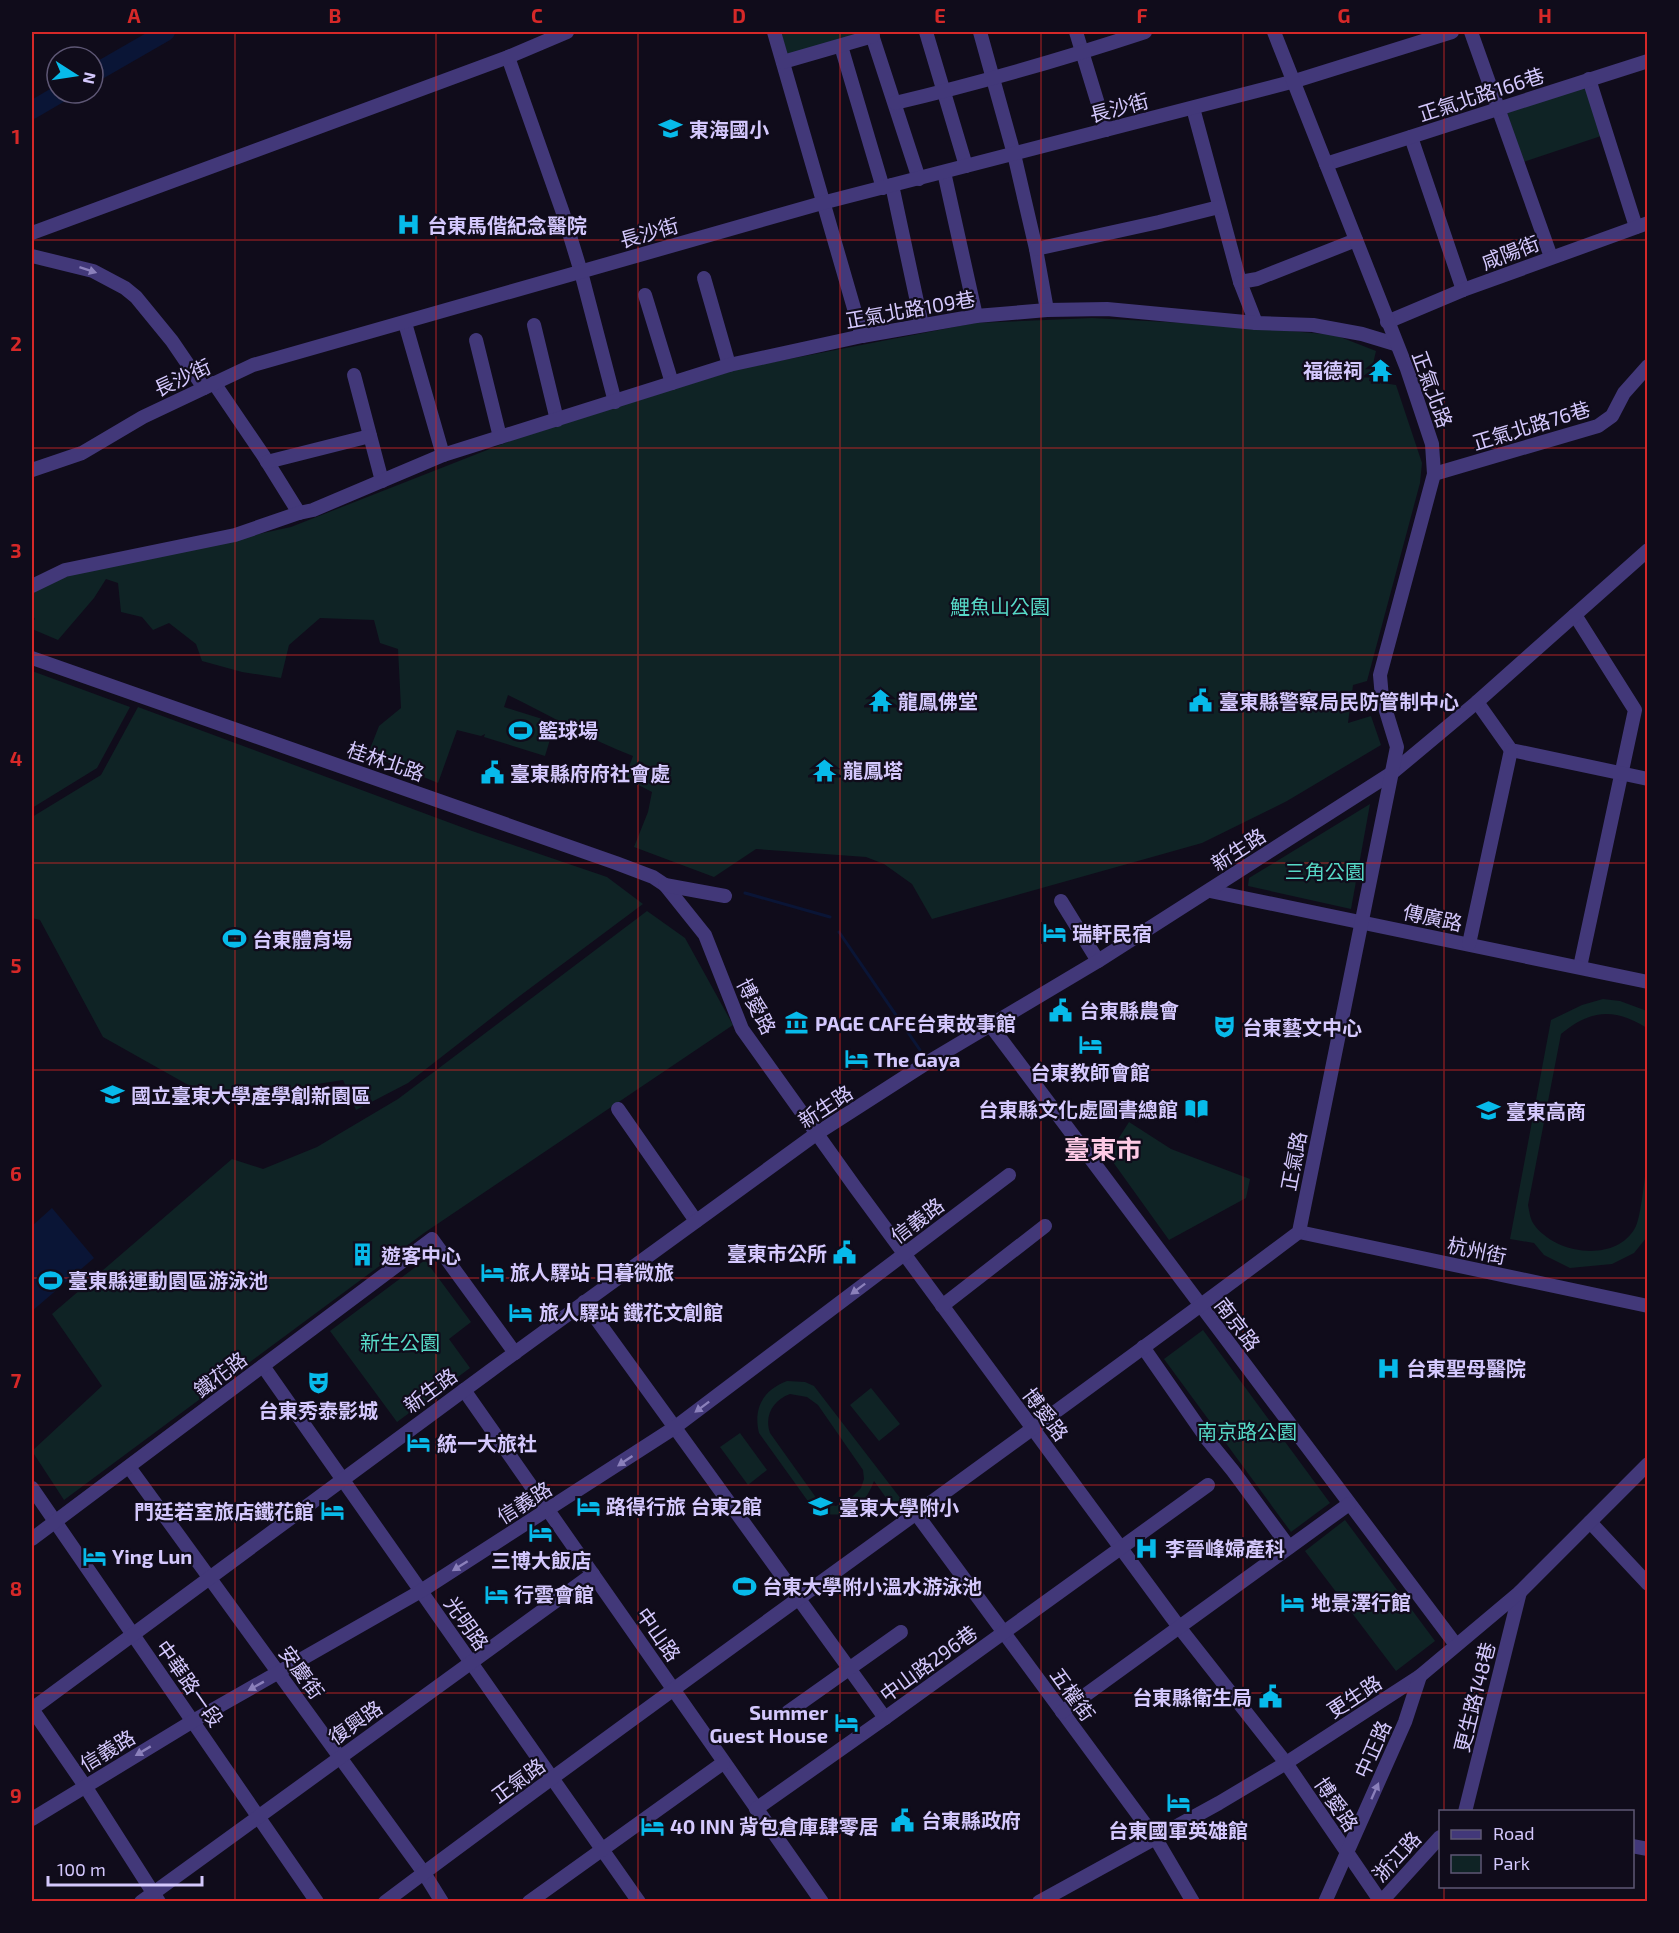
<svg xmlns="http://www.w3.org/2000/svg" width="1679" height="1933" font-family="'Exo 2','Noto Sans TC',sans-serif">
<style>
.green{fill:#0f2325;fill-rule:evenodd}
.water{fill:#0a1536}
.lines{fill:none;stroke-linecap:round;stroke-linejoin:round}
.stream{stroke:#0a1536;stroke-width:3}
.river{stroke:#0a1536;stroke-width:18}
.minor{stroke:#423879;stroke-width:14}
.oneway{fill:#8b80bb}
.grid{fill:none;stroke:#d62828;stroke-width:1.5;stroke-opacity:0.55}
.labels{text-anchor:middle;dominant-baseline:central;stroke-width:4.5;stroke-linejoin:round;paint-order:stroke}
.street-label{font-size:20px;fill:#d4c8fd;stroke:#100c1b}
.poi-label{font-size:20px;font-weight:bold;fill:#d4c8fd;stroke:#100c1b;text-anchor:start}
.park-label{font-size:20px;fill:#57d9c7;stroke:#100c1b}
.district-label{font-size:26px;font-weight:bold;fill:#fdcae5;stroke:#100c1b}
.neatline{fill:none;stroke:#d62828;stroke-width:2}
.grid-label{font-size:20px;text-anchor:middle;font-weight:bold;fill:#d62828}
</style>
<rect width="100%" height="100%" fill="#100c1b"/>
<g class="green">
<path d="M 781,32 L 865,32 L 788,57 Z"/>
<path d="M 1585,86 L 1601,136 L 1523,162 L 1507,112 Z"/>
<path d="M 1092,318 L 1221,325 L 1335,335 L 1376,351 L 1369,381 L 1396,385 L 1422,463 L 1420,483 L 1367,681 L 1353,685 L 1348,723 L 1371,716 L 1381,745 L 1287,801 L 1202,843 L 932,919 L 912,884 L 884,864 L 866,857 L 756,849 L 714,877 L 634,847 L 648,812 L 652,792 L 625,778 L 633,756 C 590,740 550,715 508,695 L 504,707 L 555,723 L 545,756 L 484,737 L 485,734 L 481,736 L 457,730 L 438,783 L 368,754 L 379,726 L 401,708 L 398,649 L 380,643 L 374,620 L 320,618 L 289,645 L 281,678 L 242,672 L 202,661 L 196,644 L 169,623 L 153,630 L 142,617 L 121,612 L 118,583 L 106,579 L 94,598 L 58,640 L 32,629 L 32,622 L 35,619 L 32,615 L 32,592 L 51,579 L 291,527 L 515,439 L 738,369 L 975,323 Z"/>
<path d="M 32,671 L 130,707 L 97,768 L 32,808 Z"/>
<path d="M 138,707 L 472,831 L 607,877 L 643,904 L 521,995 L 408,1083 L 356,1110 L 343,1080 L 215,1100 L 103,1037 L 40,920 L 32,918 L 32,817 L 101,775 Z"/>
<path d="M 1370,804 L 1351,909 L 1248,886 L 1249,878 Z"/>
<path d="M 647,911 L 685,938 L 733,1025 L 424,1233 L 64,1500 L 32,1451 L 102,1386 L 52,1314 L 232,1159 L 263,1169 L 317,1147 L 398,1099 Z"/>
<path d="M 1603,999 L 1620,1001 L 1647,1011 L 1647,1028 C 1615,1008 1591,1009 1561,1034 L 1528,1205 C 1529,1210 1530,1218 1533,1223 C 1553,1254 1615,1264 1635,1228 C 1641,1219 1645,1174 1647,1160 L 1647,1237 L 1634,1253 L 1612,1264 L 1570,1268 L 1544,1255 L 1534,1243 L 1510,1239 L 1551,1020 L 1582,1005 Z"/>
<path d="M 1129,1122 L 1171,1149 L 1250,1179 L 1246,1198 L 1169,1240 L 1108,1155 Z"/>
<path d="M 425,1260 L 471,1322 L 449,1339 L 470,1368 L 397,1422 L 330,1331 Z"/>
<path d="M 1203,1330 L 1330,1503 L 1291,1532 L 1164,1359 Z"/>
<path d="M 787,1381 L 805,1382 L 814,1386 L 901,1499 L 892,1506 L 874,1481 C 863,1510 845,1521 815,1511 L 759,1433 C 753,1408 763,1390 787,1381 ZM 790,1394 L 807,1397 L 818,1405 L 863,1470 L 864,1479 L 861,1488 L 850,1499 L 836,1506 L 824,1503 L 817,1499 L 770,1433 C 764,1416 773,1400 790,1394 Z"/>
<path d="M 871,1388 L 900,1424 L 879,1441 L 850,1405 Z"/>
<path d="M 740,1433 L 767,1470 L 748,1485 L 720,1447 Z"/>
<path d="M 1345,1520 L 1435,1641 L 1396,1671 L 1305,1551 Z"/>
</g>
<path class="water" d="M 52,1208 L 94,1258 L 32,1311 L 32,1226 Z"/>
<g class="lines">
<g class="stream">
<path d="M 745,893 L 830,917"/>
<path d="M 839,932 L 920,1050"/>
</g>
<g class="river">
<path d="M 93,74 L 166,32"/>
<path d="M 32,110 L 61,93"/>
</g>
<g class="minor">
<path d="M 774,32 L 862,336"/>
<path d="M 871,32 L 919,179"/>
<path d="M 926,32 L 966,166"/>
<path d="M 980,32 L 1014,154 L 1036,249 L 1047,310"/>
<path d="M 1076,32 L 1106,130"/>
<path d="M 1471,32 L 1551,257"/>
<path d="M 841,46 L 883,188"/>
<path d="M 508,57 L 563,213 L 581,272 L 615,402"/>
<path d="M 783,62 L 873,36"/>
<path d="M 1589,79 L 1636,227"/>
<path d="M 895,103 C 980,83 1063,59 1145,32"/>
<path d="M 1193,108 L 1240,282 L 1256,323"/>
<path d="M 1411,137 L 1463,290"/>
<path d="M 1326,164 L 1648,61"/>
<path d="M 944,172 L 976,316"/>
<path d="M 892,185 L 922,325"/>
<path d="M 32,233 L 508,57 L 567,32"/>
<path d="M 1036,249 L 1159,222 L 1219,207"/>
<path d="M 32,256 L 93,271 L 125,288 L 136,297 L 172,341 L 204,388"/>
<path d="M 704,278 L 729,365"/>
<path d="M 1240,282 L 1257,279 L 1356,240"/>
<path d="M 645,295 L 672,383"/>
<path d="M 1387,322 L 1463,290 L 1648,223"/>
<path d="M 405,323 L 443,455"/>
<path d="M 534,325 L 557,420"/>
<path d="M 476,340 L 500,437"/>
<path d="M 354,375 L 382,481"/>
<path d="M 214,383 L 263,455 L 299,513"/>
<path d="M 267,462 L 370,436"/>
<path d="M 32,470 L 82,453 L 143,417 L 253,365 L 822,203 L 1295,81 L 1452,32"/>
<path d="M 1434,474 L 1598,426 L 1612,416 L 1624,393 L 1648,366"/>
<path d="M 32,586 L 65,570 L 235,535 L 299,513 L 313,510 L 443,455 L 729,365 L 862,336 L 976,316 L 1047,310 L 1107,309 L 1256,323 L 1313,325 L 1362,334 L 1395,344"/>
<path d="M 1575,615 L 1635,710 L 1580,967"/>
<path d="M 32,658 L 616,863 L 653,877 L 665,885 L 705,935 L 742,1029 L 855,1187 L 1179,1627 L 1286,1763 L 1381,1902"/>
<path d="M 1477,702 L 1511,750 L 1648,779"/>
<path d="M 665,885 L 725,896"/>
<path d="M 1210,891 L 1648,982"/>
<path d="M 1061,901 L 1098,961"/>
<path d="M 1469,944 L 1511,750"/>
<path d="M 991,1026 L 1456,1645"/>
<path d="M 618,1109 L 696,1221"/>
<path d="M 1299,1232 L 1648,1306"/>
<path d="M 584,1302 L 885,1718"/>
<path d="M 942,1306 L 1045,1226"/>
<path d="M 1143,1347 L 1207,1439 L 1233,1471 L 1289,1547"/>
<path d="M 263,1366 L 639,1902"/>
<path d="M 464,1390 L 822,1902"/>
<path d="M 129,1467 L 424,1873 L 442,1902"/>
<path d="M 32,1488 L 317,1902"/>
<path d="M 915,1512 L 1156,1839 L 1193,1902"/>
<path d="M 1590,1522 L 1648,1584"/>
<path d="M 32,1539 L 432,1239 L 515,1353"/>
<path d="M 32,1709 L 490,1371 L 816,1134 L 925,1064 L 1098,961 L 1392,773 L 1477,702 L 1648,550"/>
<path d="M 32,1709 L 85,1786 L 159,1902"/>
<path d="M 788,1712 L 901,1632"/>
<path d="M 1062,1712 L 1349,1504"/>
<path d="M 756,1809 L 885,1718 L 1208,1485"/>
<path d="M 1465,1812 L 1520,1592"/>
<path d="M 32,1819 L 193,1721 L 421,1591 L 674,1428 L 1009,1175"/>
<path d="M 1632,1846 L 1648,1849"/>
<path d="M 141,1902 L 593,1574"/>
<path d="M 385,1902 C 687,1675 997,1459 1299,1232 L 1397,747 L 1382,698 L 1380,675 L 1434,474 L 1432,444 L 1407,369 L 1274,32"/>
<path d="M 529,1902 L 723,1763"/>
<path d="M 1039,1902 L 1219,1803 L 1286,1763 L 1420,1676 L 1520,1592 L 1648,1464"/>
<path d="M 1325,1902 L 1405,1722 L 1420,1676"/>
<path d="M 1381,1902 L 1440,1837"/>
</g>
</g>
<defs><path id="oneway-solid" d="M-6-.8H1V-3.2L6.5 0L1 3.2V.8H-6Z" transform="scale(1.5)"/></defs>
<g class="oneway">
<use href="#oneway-solid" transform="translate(88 270) rotate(18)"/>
<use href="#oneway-solid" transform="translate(858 1289) rotate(143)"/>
<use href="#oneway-solid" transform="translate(702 1407) rotate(143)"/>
<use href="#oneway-solid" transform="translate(625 1461) rotate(146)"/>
<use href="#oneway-solid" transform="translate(460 1566) rotate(148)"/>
<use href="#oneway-solid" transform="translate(256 1686) rotate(151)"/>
<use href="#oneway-solid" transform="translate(143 1751) rotate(149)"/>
<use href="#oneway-solid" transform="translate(1375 1791) rotate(-66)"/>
</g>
<path class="grid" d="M 235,32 L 235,1902M 436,32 L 436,1902M 638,32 L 638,1902M 840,32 L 840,1902M 1041,32 L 1041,1902M 1243,32 L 1243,1902M 1444,32 L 1444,1812M 32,240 L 1648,240M 32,448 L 1648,448M 32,655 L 1648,655M 32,863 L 1648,863M 32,1070 L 1648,1070M 32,1278 L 1648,1278M 32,1485 L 1648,1485M 32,1693 L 1648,1693M 1444,1886 L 1444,1902"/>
<defs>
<symbol id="school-bare" viewBox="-9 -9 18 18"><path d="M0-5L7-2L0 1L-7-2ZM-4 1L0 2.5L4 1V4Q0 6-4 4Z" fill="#07baea" stroke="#100c1b" stroke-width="2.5" paint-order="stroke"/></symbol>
<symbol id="hospital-bare" viewBox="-9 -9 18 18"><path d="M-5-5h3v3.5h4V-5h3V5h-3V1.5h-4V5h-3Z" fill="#07baea" stroke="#100c1b" stroke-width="2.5" paint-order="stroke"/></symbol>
<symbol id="temple-bare" viewBox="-9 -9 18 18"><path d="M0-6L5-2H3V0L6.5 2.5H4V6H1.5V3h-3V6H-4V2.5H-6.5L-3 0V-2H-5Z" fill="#07baea" stroke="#100c1b" stroke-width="2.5" paint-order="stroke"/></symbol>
<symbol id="civic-bare" viewBox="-9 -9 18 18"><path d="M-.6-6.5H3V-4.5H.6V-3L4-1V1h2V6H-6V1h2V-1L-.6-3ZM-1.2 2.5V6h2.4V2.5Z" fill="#07baea" stroke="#100c1b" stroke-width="2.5" paint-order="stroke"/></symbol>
<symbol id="stadium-bare" viewBox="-9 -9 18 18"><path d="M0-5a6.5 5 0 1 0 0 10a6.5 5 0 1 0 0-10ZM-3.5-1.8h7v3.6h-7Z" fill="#07baea" stroke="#100c1b" stroke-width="2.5" paint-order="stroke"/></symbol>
<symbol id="hotel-bare" viewBox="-9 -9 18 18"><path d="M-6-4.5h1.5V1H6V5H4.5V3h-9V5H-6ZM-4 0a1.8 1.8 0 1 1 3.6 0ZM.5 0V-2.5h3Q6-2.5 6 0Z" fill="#07baea" stroke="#100c1b" stroke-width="2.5" paint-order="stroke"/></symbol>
<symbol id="museum-bare" viewBox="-9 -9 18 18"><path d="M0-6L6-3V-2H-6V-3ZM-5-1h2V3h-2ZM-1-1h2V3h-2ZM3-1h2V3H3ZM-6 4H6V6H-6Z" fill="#07baea" stroke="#100c1b" stroke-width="2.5" paint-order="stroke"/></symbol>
<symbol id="theatre-bare" viewBox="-9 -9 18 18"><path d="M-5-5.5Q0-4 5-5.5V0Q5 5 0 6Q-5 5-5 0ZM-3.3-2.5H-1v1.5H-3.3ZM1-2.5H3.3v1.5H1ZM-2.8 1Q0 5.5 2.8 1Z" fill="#07baea" stroke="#100c1b" stroke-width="2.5" paint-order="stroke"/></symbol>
<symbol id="library-bare" viewBox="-9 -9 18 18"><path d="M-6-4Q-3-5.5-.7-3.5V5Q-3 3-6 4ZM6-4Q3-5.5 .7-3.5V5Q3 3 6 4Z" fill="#07baea" stroke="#100c1b" stroke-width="2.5" paint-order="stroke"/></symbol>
<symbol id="building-bare" viewBox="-9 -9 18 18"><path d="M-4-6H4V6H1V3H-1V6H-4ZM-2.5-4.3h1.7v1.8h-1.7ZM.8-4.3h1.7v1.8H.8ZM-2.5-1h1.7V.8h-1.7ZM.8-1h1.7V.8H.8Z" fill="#07baea" stroke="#100c1b" stroke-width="2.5" paint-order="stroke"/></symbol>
</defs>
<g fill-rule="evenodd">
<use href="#school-bare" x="654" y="112" width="33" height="33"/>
<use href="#hospital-bare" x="392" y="208" width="33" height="33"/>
<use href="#temple-bare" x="1364" y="354" width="33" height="33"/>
<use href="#temple-bare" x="864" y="684" width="33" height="33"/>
<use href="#civic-bare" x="1184" y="684" width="33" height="33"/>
<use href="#stadium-bare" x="504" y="714" width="33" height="33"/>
<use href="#temple-bare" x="808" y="754" width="33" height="33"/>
<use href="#civic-bare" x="476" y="756" width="33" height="33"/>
<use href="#hotel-bare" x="1038" y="916" width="33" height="33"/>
<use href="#stadium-bare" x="218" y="922" width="33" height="33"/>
<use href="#civic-bare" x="1044" y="994" width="33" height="33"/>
<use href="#museum-bare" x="780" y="1006" width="33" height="33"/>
<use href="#theatre-bare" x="1208" y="1010" width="33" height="33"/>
<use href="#hotel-bare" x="1074" y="1028" width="33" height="33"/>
<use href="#hotel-bare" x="840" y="1042" width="33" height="33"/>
<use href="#school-bare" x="96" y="1078" width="33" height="33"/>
<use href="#library-bare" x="1180" y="1092" width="33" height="33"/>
<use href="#school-bare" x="1472" y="1094" width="33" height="33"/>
<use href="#civic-bare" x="828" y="1236" width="33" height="33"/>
<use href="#building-bare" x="346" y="1238" width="33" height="33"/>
<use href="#hotel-bare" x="476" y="1256" width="33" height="33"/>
<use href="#stadium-bare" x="34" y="1264" width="33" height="33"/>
<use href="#hotel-bare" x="504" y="1296" width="33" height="33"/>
<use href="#hospital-bare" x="1372" y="1352" width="33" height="33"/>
<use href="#theatre-bare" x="302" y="1366" width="33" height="33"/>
<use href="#hotel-bare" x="402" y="1426" width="33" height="33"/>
<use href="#hotel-bare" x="572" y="1490" width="33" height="33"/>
<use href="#school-bare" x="804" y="1490" width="33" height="33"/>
<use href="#hotel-bare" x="316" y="1494" width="33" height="33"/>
<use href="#hotel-bare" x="524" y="1516" width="33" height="33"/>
<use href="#hospital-bare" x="1130" y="1532" width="33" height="33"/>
<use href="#hotel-bare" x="78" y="1540" width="33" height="33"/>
<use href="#stadium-bare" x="728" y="1570" width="33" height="33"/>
<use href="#hotel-bare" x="480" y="1578" width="33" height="33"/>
<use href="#hotel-bare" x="1276" y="1586" width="33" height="33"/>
<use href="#civic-bare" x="1254" y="1680" width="33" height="33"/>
<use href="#hotel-bare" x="830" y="1706" width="33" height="33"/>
<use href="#hotel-bare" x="1162" y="1786" width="33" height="33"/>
<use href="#civic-bare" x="886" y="1804" width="33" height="33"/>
<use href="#hotel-bare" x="636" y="1810" width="33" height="33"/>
</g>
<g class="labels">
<g class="street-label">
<text transform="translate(1481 94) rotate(-18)">正氣北路166巷</text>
<text transform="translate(1119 107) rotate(-15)">長沙街</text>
<text transform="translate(649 232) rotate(-16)">長沙街</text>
<text transform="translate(1510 252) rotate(-21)">咸陽街</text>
<text transform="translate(910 309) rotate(-10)">正氣北路109巷</text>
<text transform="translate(182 377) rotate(-25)">長沙街</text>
<text transform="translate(1433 389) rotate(70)">正氣北路</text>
<text transform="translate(1531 425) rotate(-17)">正氣北路76巷</text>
<text transform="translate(386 761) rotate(19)">桂林北路</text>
<text transform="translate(1238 849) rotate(-33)">新生路</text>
<text transform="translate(1433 917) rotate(12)">傳廣路</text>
<text transform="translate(757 1006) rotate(63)">博愛路</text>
<text transform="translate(825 1106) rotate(-33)">新生路</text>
<text transform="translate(1293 1161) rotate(-79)">正氣路</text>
<text transform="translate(917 1220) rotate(-37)">信義路</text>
<text transform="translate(1477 1250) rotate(12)">杭州街</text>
<text transform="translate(1238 1324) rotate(53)">南京路</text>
<text transform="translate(220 1374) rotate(-37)">鐵花路</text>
<text transform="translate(430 1390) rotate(-36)">新生路</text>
<text transform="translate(1046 1414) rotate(53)">博愛路</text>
<text transform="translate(524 1502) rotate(-32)">信義路</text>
<text transform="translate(467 1623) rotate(55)">光明路</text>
<text transform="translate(659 1634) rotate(55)">中山路</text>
<text transform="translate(928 1663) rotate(-36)">中山路296巷</text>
<text transform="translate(302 1672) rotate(54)">安慶街</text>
<text transform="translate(190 1683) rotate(55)">中華路一段</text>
<text transform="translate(1073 1694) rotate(54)">五權街</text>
<text transform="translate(1354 1696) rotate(-33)">更生路</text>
<text transform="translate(1474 1697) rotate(-76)">更生路148巷</text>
<text transform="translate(355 1722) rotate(-35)">復興路</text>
<text transform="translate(1372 1749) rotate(-66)">中正路</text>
<text transform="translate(107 1750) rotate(-31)">信義路</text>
<text transform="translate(518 1780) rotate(-36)">正氣路</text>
<text transform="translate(1337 1804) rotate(56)">博愛路</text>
<text transform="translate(1396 1856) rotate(-47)">浙江路</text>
</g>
<g class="poi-label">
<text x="689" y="129">東海國小</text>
<text x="427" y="225">台東馬偕紀念醫院</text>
<text x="1363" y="370" text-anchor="end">福德祠</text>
<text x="898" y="701">龍鳳佛堂</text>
<text x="1219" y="701">臺東縣警察局民防管制中心</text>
<text x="538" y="730">籃球場</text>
<text x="843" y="770">龍鳳塔</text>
<text x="510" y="773">臺東縣府府社會處</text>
<text x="1072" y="933">瑞軒民宿</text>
<text x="252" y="939">台東體育場</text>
<text x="1079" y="1010">台東縣農會</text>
<text x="815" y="1023">PAGE CAFE台東故事館</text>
<text x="1242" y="1027">台東藝文中心</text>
<text x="874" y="1059">The Gaya</text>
<text x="1090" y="1072" text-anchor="middle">台東教師會館</text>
<text x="131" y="1095">國立臺東大學產學創新園區</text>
<text x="1178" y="1109" text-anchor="end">台東縣文化處圖書總館</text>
<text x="1506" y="1111">臺東高商</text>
<text x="827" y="1253" text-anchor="end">臺東市公所</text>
<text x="381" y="1255">遊客中心</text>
<text x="510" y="1272">旅人驛站 日暮微旅</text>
<text x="68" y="1280">臺東縣運動園區游泳池</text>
<text x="539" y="1312">旅人驛站 鐵花文創館</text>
<text x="1406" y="1368">台東聖母醫院</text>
<text x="318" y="1410" text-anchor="middle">台東秀泰影城</text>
<text x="437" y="1443">統一大旅社</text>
<text x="606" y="1506">路得行旅 台東2館</text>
<text x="839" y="1507">臺東大學附小</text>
<text x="314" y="1511" text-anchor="end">門廷若室旅店鐵花館</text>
<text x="1165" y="1548">李晉峰婦產科</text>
<text x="112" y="1556">Ying Lun</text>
<text x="541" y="1560" text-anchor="middle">三博大飯店</text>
<text x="762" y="1586">台東大學附小溫水游泳池</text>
<text x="514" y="1594">行雲會館</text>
<text x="1311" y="1602">地景澤行館</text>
<text x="1252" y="1697" text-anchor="end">台東縣衛生局</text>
<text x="828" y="1712" text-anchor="end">Summer<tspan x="828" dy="23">Guest House</tspan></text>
<text x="921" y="1820">台東縣政府</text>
<text x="670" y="1826">40 INN 背包倉庫肆零居</text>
<text x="1178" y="1830" text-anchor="middle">台東國軍英雄館</text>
</g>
<g class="park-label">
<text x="1000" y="606">鯉魚山公園</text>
<text x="1325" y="871">三角公園</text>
<text x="400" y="1342">新生公園</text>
<text x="1247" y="1431">南京路公園</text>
</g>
<g class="district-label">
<text x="1103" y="1148">臺東市</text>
</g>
</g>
<rect width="1679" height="1933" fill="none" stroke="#100c1b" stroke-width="66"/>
<rect x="1439" y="1810" width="195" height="78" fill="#100c1b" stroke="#5e5775" stroke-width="1.5"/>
<rect x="1451" y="1830" width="30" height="9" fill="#423879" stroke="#5e5775" stroke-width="1.5"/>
<text x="1493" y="1840" font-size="18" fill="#d4c8fd">Road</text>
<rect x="1451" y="1855" width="30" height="18" fill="#0f2325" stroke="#5e5775" stroke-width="1.5"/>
<text x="1493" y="1870" font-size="18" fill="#d4c8fd">Park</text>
<g transform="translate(75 75) rotate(102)"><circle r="28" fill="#100c1b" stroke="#5e5775" stroke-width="1.5"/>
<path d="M0-4.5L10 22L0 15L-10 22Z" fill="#07baea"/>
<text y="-9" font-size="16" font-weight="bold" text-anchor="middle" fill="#d4c8fd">N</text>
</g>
<path d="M48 1876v9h154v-9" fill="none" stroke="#d4c8fd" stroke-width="3"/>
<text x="57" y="1876" font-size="18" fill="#d4c8fd" stroke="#100c1b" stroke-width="4.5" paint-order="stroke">100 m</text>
<rect x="33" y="33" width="1613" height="1867" class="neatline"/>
<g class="grid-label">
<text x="134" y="23">A</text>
<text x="335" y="23">B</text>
<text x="537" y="23">C</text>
<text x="739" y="23">D</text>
<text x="940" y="23">E</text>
<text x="1142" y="23">F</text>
<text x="1344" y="23">G</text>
<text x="1545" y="23">H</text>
<text x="16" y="144">1</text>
<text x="16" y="351">2</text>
<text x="16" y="558">3</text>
<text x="16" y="766">4</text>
<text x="16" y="973">5</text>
<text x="16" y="1181">6</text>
<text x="16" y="1388">7</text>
<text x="16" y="1596">8</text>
<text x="16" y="1803">9</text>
</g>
</svg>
